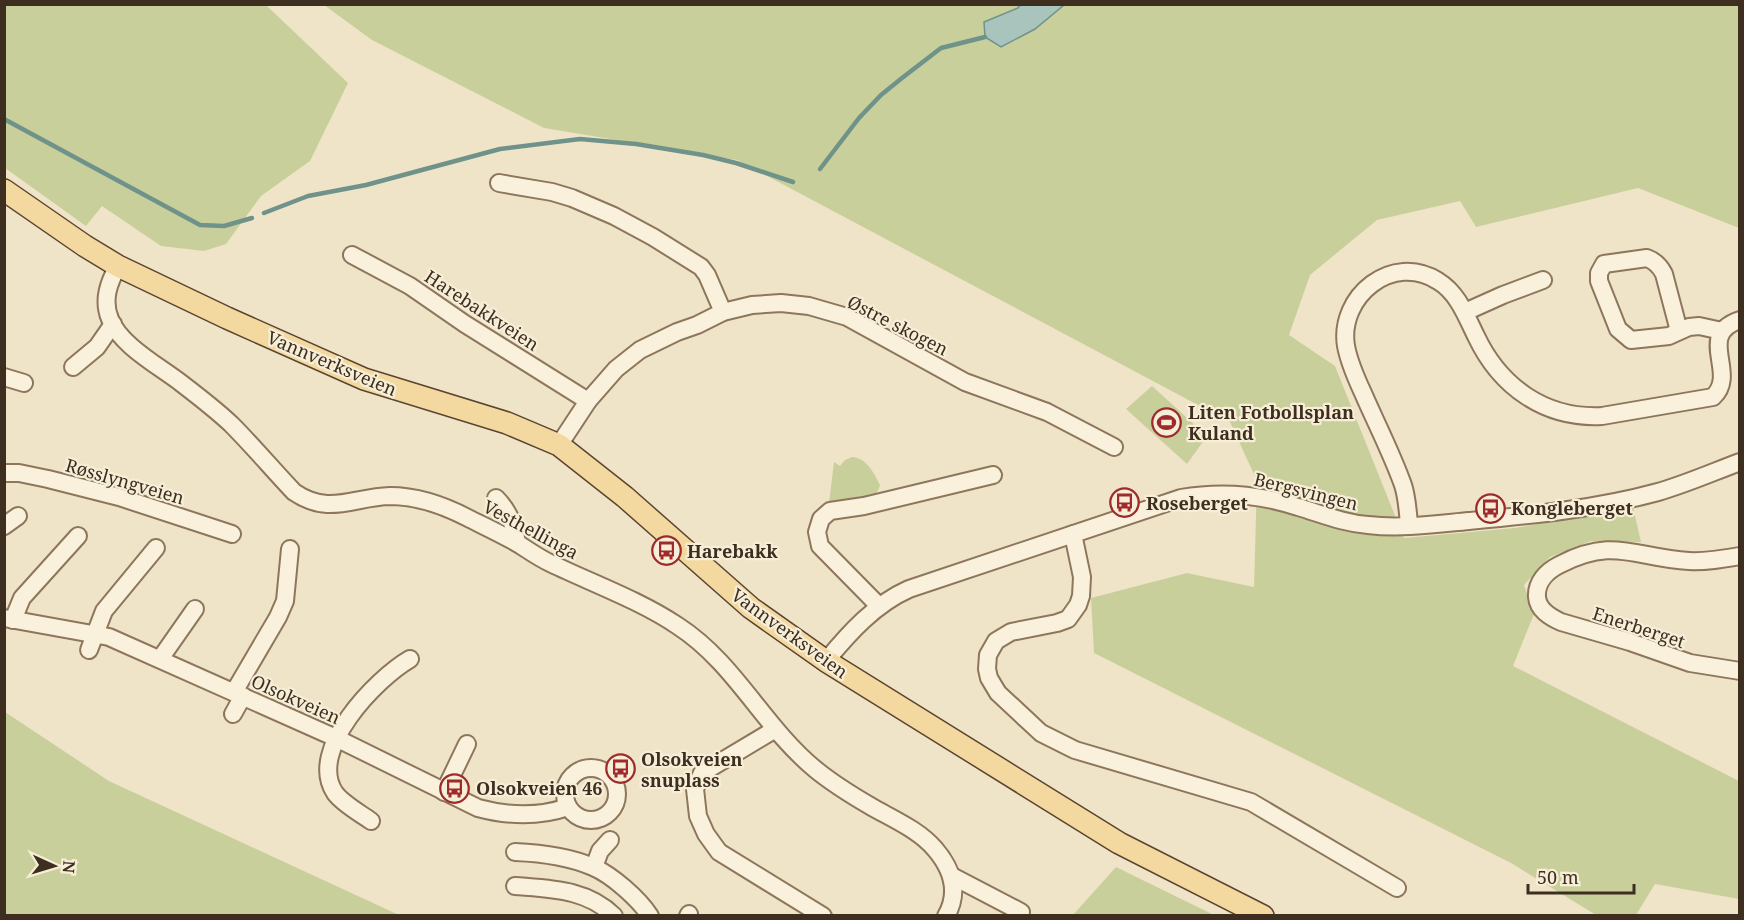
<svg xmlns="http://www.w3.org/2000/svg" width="1744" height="920" font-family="'Noto Serif',serif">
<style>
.green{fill:#c9cf9b}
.water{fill:#a9c4bc;stroke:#6f938a;stroke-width:1.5}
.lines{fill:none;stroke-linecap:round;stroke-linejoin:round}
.stream{stroke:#6f938a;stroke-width:4.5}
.minor-casing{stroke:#8d765c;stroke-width:20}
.major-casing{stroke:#5b4430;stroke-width:24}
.minor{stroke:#faf1dc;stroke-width:16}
.major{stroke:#f3d9a0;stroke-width:21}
.labels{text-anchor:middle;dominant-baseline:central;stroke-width:4.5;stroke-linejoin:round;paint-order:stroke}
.street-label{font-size:18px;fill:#3d2e20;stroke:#f7eed8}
.poi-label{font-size:18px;font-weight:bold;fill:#3d2e20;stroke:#f7eed8;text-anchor:start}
</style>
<rect width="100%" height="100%" fill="#f0e4c8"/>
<g class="green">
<path d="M 4,5 L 266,5 L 348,83 L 310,161 L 261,196 L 226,244 L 204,251 L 161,246 L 102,206 L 86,226 L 5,168 Z"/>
<path d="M 324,5 L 1739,5 L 1739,228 L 1638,188 L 1476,227 L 1460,201 L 1377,220 L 1310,275 L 1289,335 L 1335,366 L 1404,538 L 1515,528 L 1633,507 L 1641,542 L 1591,541 L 1550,557 L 1524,585 L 1534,614 L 1513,666 L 1739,781 L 1739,899 L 1655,884 L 1636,915 L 1596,915 L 1511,863 L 1094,653 L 1091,598 L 1187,573 L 1254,587 L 1257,481 L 1230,422 L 737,160 L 544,128 L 372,40 Z"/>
<path d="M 1152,386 L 1207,436 L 1187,464 L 1126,409 Z"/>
<path d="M 852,457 C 867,458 874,473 880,485 C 875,507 847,502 829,503 L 834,462 L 840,466 L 845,460 Z"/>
<path d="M 5,712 L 109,781 L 399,915 L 5,915 Z"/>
<path d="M 1116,867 L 1214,915 L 1073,915 Z"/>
</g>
<path class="water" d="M 1020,5 L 1064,5 L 1035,29 L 1001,47 L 985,37 L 984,22 L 1018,8 Z"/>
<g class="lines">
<g class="stream">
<path d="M 4,119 L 200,225 L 224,226 L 252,218"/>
<path d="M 820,169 L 859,118 L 881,95 L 902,78 L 941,48 L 985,37"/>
<path d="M 264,213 L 308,196 L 366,185 L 500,149 L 580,139 L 636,144 L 703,155 L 736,163 L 793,182"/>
</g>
<defs>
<g id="minor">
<path d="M 499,183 L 552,192 L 572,198 L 614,216 L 653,237 L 701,267 L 707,275 L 723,312"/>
<path d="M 352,255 L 410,286 L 465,324 L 588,401"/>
<path d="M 118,266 C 109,282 102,300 110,319 C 120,345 159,366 181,383 C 198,396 215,409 231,424 C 253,446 273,470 294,492 C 329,516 353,497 390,496 C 417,496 445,506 468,518 C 484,526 501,534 517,543 C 528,550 539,558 552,564 C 592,583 641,601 678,626 C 735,663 763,726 815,769 C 832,783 853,796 872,807 C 893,819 919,830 935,849 C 952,869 960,892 946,916"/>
<path d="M 1465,312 L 1503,295 L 1543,280"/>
<path d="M 1679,331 L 1664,274 C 1660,266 1655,261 1647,258 L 1604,264 L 1599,273 L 1599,281 L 1618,329 L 1631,340 L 1669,336 L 1689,327 L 1699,326 L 1722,331"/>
<path d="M 73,367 L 97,347 L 113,324"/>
<path d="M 4,377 L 24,383"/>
<path d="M 559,445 L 588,401 L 616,369 L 640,350 L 677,332 L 697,325 L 723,312 L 752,305 L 781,303 L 809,306 L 847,317 L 965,382 L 1047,412 L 1114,447"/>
<path d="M 4,473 L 19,473 L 48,479 L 119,497 L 232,534"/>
<path d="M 496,498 C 509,511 514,525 517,543"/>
<path d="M 1409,525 C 1408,512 1407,497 1403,485 C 1392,454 1376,423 1363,393 C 1356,378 1349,362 1346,346 C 1338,296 1393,252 1438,281 C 1458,293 1466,316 1476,336 C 1500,387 1545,419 1602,416 L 1713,397 C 1739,373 1695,335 1740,320"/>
<path d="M 4,526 L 18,516"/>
<path d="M 1073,534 L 1082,577 L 1081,596 L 1078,605 L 1068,619 L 1057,623 L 1011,632 L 996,641 L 988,655 L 987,669 L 989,678 L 998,693 L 1041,733 L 1075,750 L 1251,802 L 1397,888"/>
<path d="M 1740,556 C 1723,559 1706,562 1689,561 C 1635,558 1614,536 1559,565 C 1547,571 1536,582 1537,597 C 1538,610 1550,617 1561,622 L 1630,642 L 1690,663 L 1740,671"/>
<path d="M 879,606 L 820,546 L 817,532 L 821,519 L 830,511 L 864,506 L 993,475"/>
<path d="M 4,618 L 109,637 L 336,738 L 478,808 C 508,816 539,817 568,807"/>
<path d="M 13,620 L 22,598 L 78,536"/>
<path d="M 89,650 L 104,611 L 156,548"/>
<path d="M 160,659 L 195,609"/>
<path d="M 826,661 C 849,633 875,604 909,589 L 1181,498 C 1222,491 1259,494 1298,507 C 1322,514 1343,523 1368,525 C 1401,529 1436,524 1469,521 C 1532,515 1596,509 1658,492 C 1686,484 1713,472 1740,462"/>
<path d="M 234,692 L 278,617 L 285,601 L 290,549"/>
<path d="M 233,714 L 243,696"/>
<path d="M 774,730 L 702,773 L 695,789 L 698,816 L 706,834 L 719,852 L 823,916"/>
<circle cx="591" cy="794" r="26"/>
<path d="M 444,792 L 467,744"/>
<path d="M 371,821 C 360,813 343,804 335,793 C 306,750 377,678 410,659"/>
<path d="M 515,852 C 540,853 570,857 593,867 C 612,875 639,899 650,916"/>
<path d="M 594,867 L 600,851 L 610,840"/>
<path d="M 952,876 L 1021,912"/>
<path d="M 515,886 C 551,889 587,889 614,916"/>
<path d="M 688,916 L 689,914"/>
</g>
<path id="major" d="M 4,190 L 85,246 L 118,266 L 227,318 L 364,379 L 507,423 L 559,445 L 625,497 L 751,608 L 826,661 L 1119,843 L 1263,916"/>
</defs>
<use href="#minor" class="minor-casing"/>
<use href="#major" class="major-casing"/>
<use href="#minor" class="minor"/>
<use href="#major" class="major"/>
</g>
<defs>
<symbol id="stadium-ring" viewBox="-11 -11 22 22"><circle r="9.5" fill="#f7eed8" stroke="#9e2a2b" stroke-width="1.5"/><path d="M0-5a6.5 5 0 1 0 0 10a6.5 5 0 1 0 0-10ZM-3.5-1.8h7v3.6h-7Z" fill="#9e2a2b"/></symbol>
<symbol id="bus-ring" viewBox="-11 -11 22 22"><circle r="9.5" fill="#f7eed8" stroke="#9e2a2b" stroke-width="1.5"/><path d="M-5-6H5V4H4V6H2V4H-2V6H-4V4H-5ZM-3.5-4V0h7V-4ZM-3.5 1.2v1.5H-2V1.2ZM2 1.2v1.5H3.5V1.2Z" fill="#9e2a2b"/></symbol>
</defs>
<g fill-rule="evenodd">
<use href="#stadium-ring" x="1150" y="406" width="33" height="33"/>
<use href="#bus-ring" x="1108" y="486" width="33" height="33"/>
<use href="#bus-ring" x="1474" y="492" width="33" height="33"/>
<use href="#bus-ring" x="650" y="534" width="33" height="33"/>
<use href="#bus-ring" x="604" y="752" width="33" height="33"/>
<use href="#bus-ring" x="438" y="772" width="33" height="33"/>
</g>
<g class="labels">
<g class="street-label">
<text transform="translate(482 310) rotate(33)">Harebakkveien</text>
<text transform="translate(898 325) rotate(27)">Østre skogen</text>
<text transform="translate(332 363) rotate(23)">Vannverksveien</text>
<text transform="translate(125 481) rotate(16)">Røsslyngveien</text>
<text transform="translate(1306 491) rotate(14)">Bergsvingen</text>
<text transform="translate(531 529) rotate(28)">Vesthellinga</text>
<text transform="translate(1639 627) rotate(18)">Enerberget</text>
<text transform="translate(790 633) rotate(36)">Vannverksveien</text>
<text transform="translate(296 699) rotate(24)">Olsokveien</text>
</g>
<g class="poi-label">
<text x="1188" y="412">Liten Fotbollsplan<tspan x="1188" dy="21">Kuland</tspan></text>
<text x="1146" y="503">Roseberget</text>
<text x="1511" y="508">Kongleberget</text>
<text x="687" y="551">Harebakk</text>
<text x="641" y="759">Olsokveien<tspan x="641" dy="21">snuplass</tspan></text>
<text x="476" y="788">Olsokveien 46</text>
</g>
</g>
<rect width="1744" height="920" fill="none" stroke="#3d2e20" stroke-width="12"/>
<g transform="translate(54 866) rotate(94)" stroke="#f7eed8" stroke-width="4.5" paint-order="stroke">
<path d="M0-4.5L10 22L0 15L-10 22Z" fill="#3d2e20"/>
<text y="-9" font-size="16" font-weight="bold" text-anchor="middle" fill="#3d2e20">N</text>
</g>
<path d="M1528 884v9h106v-9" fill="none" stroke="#3d2e20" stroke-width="3"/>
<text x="1537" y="884" font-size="18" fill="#3d2e20" stroke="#f7eed8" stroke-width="4.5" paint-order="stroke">50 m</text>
</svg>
